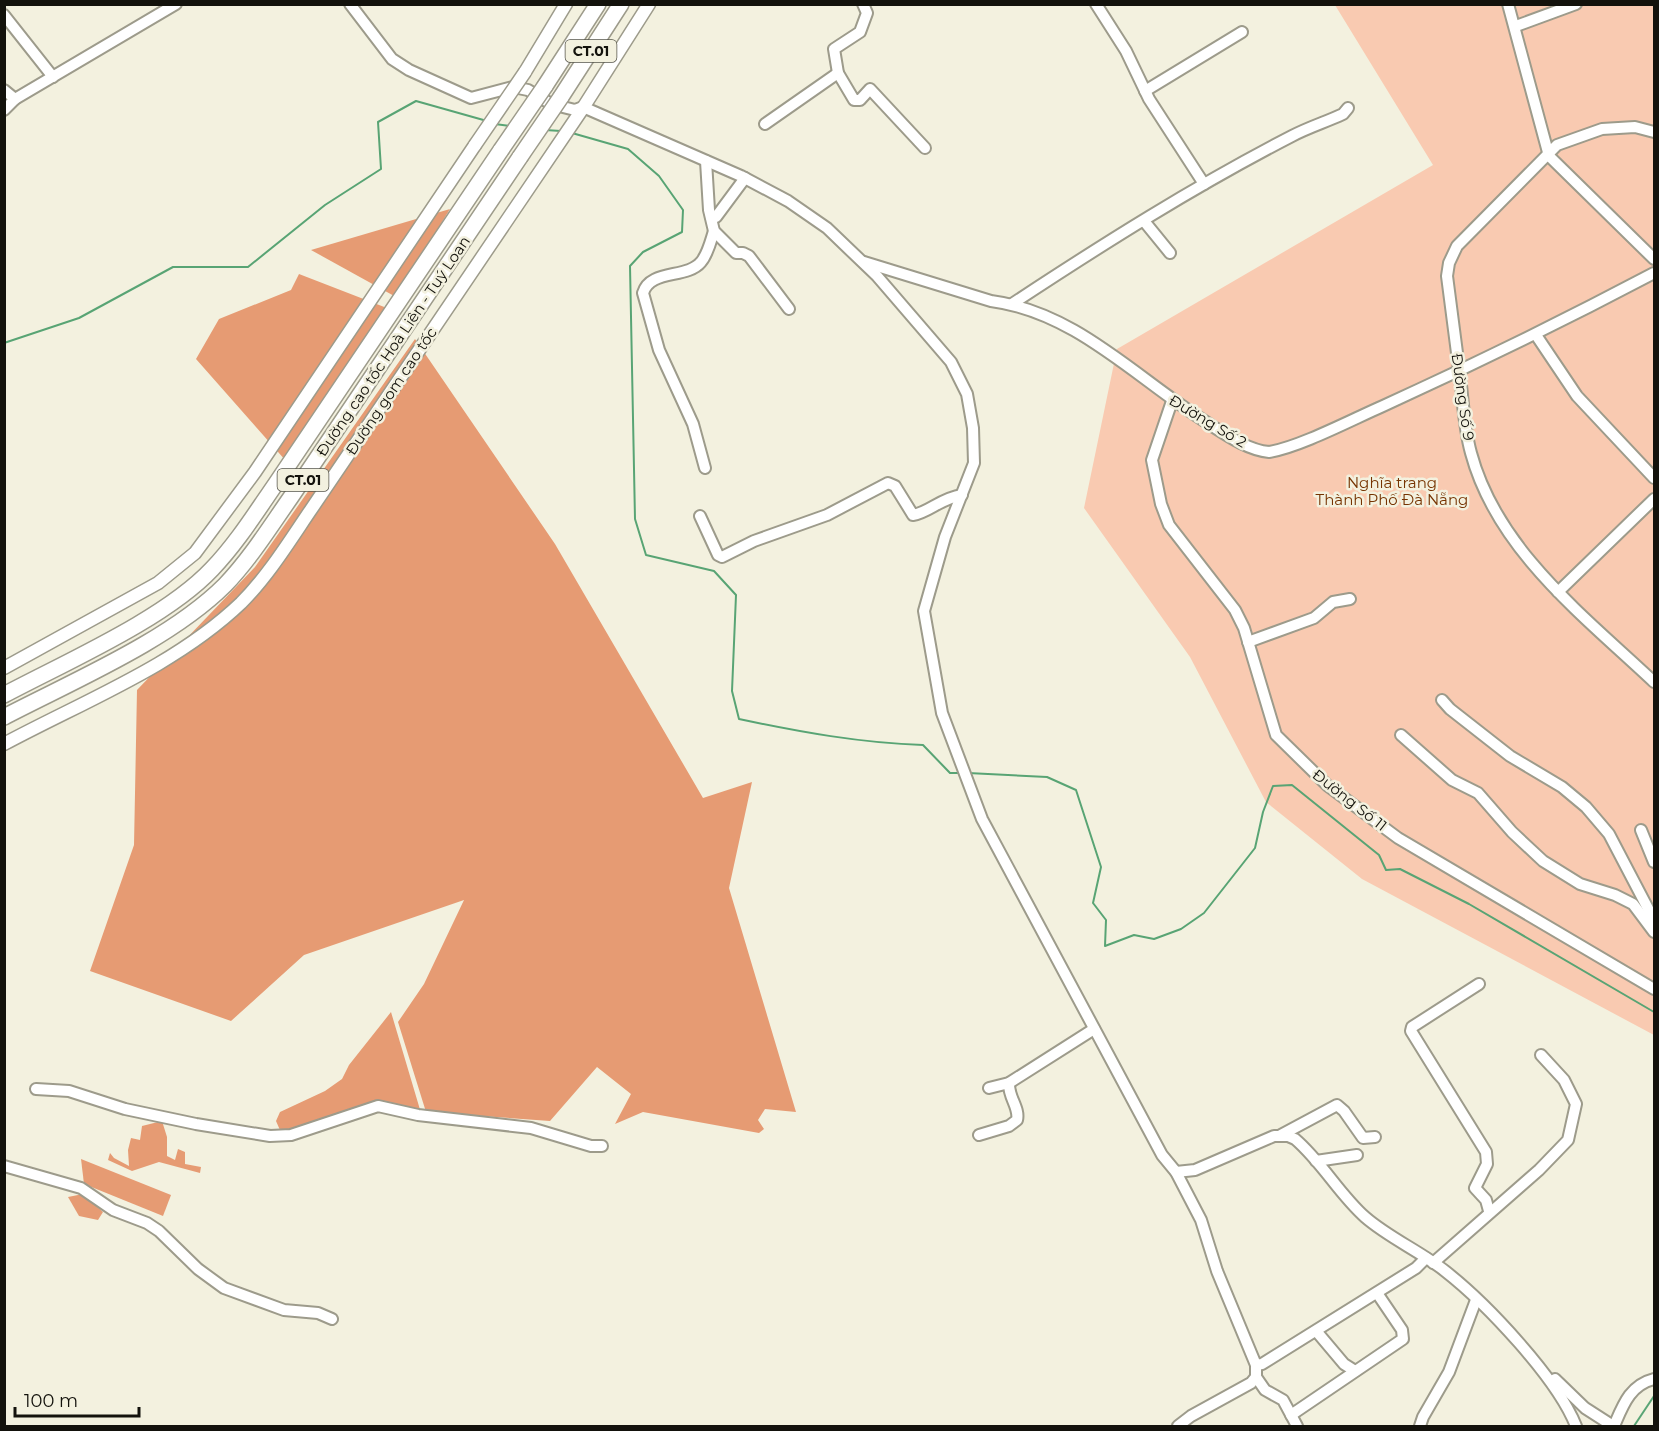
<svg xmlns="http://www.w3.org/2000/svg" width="1659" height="1431" font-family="Montserrat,sans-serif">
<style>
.green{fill:#f9cab1}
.forest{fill:#e69b73}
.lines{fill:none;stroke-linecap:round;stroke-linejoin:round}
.stream{stroke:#58a474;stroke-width:2}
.minor-casing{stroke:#9d9b8b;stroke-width:14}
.major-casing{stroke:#9d9b8b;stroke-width:15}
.highway-casing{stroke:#9d9b8b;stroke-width:18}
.minor{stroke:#fff;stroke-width:10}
.major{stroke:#fff;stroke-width:12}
.highway{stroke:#fff;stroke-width:15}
.major-bridge-casing{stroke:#9d9b8b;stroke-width:15;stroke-linecap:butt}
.highway-bridge-casing{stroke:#9d9b8b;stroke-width:18;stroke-linecap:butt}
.major-bridge{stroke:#fff;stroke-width:12}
.highway-bridge{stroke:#fff;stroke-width:15}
.labels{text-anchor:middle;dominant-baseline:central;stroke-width:5;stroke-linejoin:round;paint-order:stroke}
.shield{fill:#f3f1df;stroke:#56554b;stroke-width:1.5}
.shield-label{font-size:14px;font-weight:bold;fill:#13120c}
.street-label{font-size:15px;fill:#13120c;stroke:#f3f1df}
.park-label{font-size:15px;fill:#763301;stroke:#f3f1df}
</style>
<rect width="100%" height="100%" fill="#f3f1df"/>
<path class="green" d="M 1335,5 L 1654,5 L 1654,1035 L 1362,879 L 1266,802 L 1190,657 L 1084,508 L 1117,349 L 1433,165 Z"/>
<g class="forest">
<path d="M 450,209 L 396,297 L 311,250 Z"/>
<path d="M 299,274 L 392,310 L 286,461 L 196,359 L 219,319 L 291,290 Z"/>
<path d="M 415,339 L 555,544 L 703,798 L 752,782 L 729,888 L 796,1112 L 765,1109 L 758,1120 L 764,1129 L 759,1133 L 643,1112 L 615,1124 L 631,1094 L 597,1067 L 550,1121 L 426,1112 L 398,1022 L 424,984 L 464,900 L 304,955 L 231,1021 L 90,971 L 134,845 L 137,690 L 255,567 Z"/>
<path d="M 391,1012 L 421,1113 L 389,1106 L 283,1137 L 276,1121 L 280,1112 L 325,1091 L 342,1079 L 349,1065 Z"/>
<path d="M 162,1121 L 167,1137 L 167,1156 L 175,1160 L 178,1149 L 185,1152 L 185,1164 L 201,1167 L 200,1173 L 159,1162 L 132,1171 L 108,1160 L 110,1153 L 114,1158 L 129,1166 L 128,1150 L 131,1138 L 140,1140 L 142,1126 Z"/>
<path d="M 81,1159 L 171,1195 L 163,1216 L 84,1184 Z"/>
<path d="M 83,1194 L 103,1212 L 98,1220 L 79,1216 L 68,1197 Z"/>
</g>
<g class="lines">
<g class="stream">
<path d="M 495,124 L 510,126"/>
<path d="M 545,130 L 561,131"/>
<path d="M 572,133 L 628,149 L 659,176 L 683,210 L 682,232 L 643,252 L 630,266 L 635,519 L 646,555 L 714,571 L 736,595 L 732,691 L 739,719 C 800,732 861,743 923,745 L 950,773 L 960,773"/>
<path d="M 4,343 L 79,318 L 173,267 L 248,267 L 325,205 L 381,169 L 378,122 L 416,101 L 487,121"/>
<path d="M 968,773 L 1047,777 L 1076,790 L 1101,867 L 1093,903 L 1106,920 L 1105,946 L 1134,935 L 1154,939 L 1181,929 L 1204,913 L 1255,848 L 1263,812 L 1273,786 L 1292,785 L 1379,855 L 1386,870 L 1400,869 L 1469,904 L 1654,1012"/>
<path d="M 1634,1426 L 1654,1396"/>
</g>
<defs>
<g id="minor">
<path d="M 350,4 L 392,59 L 409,70 L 471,98 L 513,87 L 528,90 L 551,104 L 575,110 L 583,107 L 741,176 L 788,201 L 827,228 L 877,276 L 951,362 L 967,394 L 973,428 L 974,463 L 945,537 L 924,611 L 942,713 L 982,819 L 1162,1155 L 1176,1172 L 1201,1220 L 1217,1271 L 1256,1365 L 1256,1377 L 1251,1383 L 1191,1416 L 1178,1426"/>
<path d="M 863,4 L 867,13 L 860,32 L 834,49 L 838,73 L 854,100 L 860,100 L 870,89 L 925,148"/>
<path d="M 1096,4 L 1126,51 L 1149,99 L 1204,184"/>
<path d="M 1508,4 L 1549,156 L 1654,259"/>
<path d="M 4,15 L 53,77"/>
<path d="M 1516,26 L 1576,4"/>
<path d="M 4,90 L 15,99"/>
<path d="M 1145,91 L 1242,32"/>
<path d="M 4,110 L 15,99 L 176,4"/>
<path d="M 765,124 L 838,73"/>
<path d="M 1654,132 L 1635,127 L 1602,129 L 1557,145 L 1457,246 L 1449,263 L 1447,276 C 1451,309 1456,343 1460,376 C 1463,401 1464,428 1471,453 C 1497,550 1584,616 1654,682"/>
<path d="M 706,161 L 709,210 L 714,231 L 736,253 L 743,253 L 749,256 L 789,309"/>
<path d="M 716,217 L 745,178"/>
<path d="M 1144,221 L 1170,253"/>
<path d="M 864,262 L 991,301 C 1076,312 1137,379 1206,422 C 1225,434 1247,450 1269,452 C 1300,447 1353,419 1383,406 C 1475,364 1565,320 1654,273"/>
<path d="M 1012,304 C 1103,244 1195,186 1292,136 C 1309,127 1326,122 1343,114 L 1348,108"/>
<path d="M 1536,335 L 1577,396 L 1654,478"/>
<path d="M 1172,401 L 1152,460 L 1161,504 L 1169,525 L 1235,610 L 1244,628 L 1276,735 L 1328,786 L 1398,838 L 1654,989"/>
<path d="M 705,468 L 693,424 L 659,350 L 643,293 C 650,269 687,279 701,262 C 708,254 711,240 714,231"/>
<path d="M 700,516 L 718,555 L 722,557 L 754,541 L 827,515 L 888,483 L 895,486 L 913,515 C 928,513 941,498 962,495"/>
<path d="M 1558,592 L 1654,499"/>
<path d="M 1248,642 L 1314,618 L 1333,602 L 1350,599"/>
<path d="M 1442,700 L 1450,709 L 1510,756 L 1562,787 L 1586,807 L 1609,834 L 1654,920"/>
<path d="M 1401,735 L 1452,780 L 1478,793 L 1512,832 L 1543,861 L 1580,884 L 1615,895 L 1633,904 L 1654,932"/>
<path d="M 1641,830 L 1654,862"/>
<path d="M 1479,984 L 1412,1027 L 1411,1031 L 1486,1152 L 1487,1164 L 1475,1188 L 1486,1200 L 1489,1211"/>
<path d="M 989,1088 L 1009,1083 L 1094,1029"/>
<path d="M 36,1089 L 69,1091 L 125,1109 L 196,1124 L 270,1136 L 291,1135 L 378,1106 L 418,1115 L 531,1128 L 591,1146 L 602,1146"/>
<path d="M 979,1135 L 1009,1126 L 1017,1120 C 1020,1108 1008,1097 1009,1083"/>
<path d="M 1281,1135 L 1337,1105 L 1344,1111 L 1363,1138 L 1375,1137"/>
<path d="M 1316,1161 L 1357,1155"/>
<path d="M 4,1166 L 81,1188 L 113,1210 L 147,1223 L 159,1231 L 198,1269 L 224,1288 L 284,1310 L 318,1313 L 332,1319"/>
<path d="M 1176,1172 L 1195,1170 L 1274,1136 L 1288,1136 L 1295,1139 C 1322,1162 1339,1194 1365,1217 C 1389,1238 1420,1251 1445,1271 C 1486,1303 1557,1378 1576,1426"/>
<path d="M 1433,1263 L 1539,1170 L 1568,1140 L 1576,1104 L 1564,1080 L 1541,1055"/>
<path d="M 1317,1332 L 1344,1364 L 1355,1371"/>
<path d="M 1256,1365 L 1262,1364 L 1416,1268 L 1426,1258"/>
<path d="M 1256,1377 L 1265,1390 L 1283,1400 L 1297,1426"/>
<path d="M 1555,1379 L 1585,1408 L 1613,1426"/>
<path d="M 1291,1415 L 1403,1339 L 1402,1330 L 1377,1293"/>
<path d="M 1420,1426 L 1423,1417 L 1449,1372 L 1476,1300"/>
<path d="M 1614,1426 C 1623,1405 1630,1385 1654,1379"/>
</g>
<g id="major">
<path d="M 525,72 L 566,4"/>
<path d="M 4,668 L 158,583 L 195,553 L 255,472 L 475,145"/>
<path d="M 4,744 C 84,701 175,666 241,603 C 268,576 289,542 310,511 L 581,111 L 649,4"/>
</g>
<g id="highway">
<path d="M 545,86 L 598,4"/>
<path d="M 561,97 L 621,4"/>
<path d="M 4,695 C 66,662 165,619 212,569 C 236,544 255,514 275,485 L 501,150"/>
<path d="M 4,717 C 73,681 170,640 225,585 C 250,559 270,527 291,497 L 520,157"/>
</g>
</defs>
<use href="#minor" class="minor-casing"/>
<use href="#major" class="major-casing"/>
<use href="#highway" class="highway-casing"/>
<use href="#minor" class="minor"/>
<use href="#major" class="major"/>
<use href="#highway" class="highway"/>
<defs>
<path id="major-bridge" d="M 475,145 L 525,72"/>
<g id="highway-bridge">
<path d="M 501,150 L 545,86"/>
<path d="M 520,157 L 561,97"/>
</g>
</defs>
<use href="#major-bridge" class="major-bridge-casing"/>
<use href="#highway-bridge" class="highway-bridge-casing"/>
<use href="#major-bridge" class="major-bridge"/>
<use href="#highway-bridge" class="highway-bridge"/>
</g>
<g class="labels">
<g class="shield">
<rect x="565.5" y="40" width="51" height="22" rx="4.5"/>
<rect x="277.5" y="469" width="51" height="22" rx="4.5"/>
</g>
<g class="shield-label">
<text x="591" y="51">CT.01</text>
<text x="303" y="480">CT.01</text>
</g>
<g class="street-label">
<text transform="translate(393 346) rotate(-56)">Đường cao tốc Hoà Liên - Tuý Loan</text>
<text transform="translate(391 391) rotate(-56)">Đường gom cao tốc</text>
<text transform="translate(1463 397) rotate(82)">Đường Số 9</text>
<text transform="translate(1208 421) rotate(31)">Đường Số 2</text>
<text transform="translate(1350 800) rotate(38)">Đường Số 11</text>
</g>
<g class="park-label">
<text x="1392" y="482">Nghĩa trang<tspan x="1392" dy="17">Thành Phố Đà Nẵng</tspan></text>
</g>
</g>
<rect width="1659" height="1431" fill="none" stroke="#13120c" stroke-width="12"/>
<path d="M15 1407v9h124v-9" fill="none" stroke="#13120c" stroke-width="3"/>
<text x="24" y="1407" font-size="18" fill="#13120c" stroke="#f3f1df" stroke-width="4.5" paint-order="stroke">100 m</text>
</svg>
